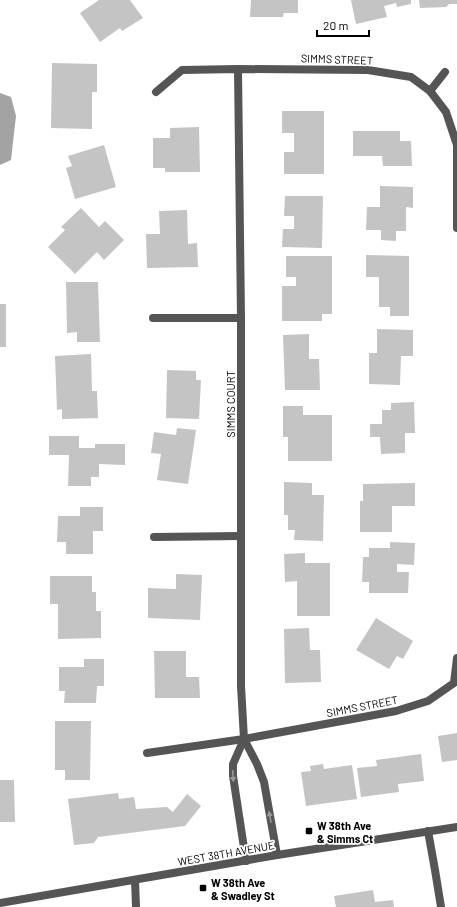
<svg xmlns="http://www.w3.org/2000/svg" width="457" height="907" font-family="Barlow,sans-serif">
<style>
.water{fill:#a3a3a3}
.building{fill:#c4c4c4}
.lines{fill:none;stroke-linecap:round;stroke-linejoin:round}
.minor{stroke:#555;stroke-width:8}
.tertiary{stroke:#555;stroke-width:8}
.oneway{fill:#999}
.poi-dot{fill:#000;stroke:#fff;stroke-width:1.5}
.labels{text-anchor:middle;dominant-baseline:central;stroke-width:3.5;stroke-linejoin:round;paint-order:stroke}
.street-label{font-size:11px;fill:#000;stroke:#fff}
.poi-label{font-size:11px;font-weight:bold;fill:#000;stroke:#fff;text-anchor:start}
</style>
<rect width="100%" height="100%" fill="#fff"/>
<path class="water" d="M 0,93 L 11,97 L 16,116 L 11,160 L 0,165 Z"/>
<g class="building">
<path d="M 99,0 L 130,0 L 143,18 L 122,31 L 120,28 L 100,42 L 80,13 Z"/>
<path d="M 251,0 L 298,0 L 298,13 L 284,13 L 283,17 L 250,17 Z"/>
<path d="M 351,0 L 411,0 L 411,4 L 397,7 L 396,3 L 384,6 L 387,17 L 356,24 Z"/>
<path d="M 419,0 L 457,0 L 457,4 L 449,4 L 446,7 L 420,8 Z"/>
<path d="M 52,63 L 97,64 L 97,92 L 92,92 L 92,129 L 51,128 Z"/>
<path d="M 282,111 L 324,111 L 324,174 L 284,174 L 284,152 L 294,152 L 294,133 L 282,133 Z"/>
<path d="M 199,127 L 200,172 L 165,172 L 165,168 L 153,168 L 153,138 L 170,138 L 170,128 Z"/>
<path d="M 353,131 L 400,131 L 400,141 L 411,141 L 412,166 L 383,166 L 382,156 L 353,156 Z"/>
<path d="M 104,145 L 116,187 L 75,199 L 66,168 L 72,166 L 68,156 Z"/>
<path d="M 380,186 L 413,187 L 413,208 L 406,207 L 406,231 L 396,231 L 396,241 L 381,240 L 381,230 L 366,230 L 367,207 L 380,207 Z"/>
<path d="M 285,196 L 323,196 L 322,248 L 282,247 L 283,229 L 294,229 L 294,216 L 284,216 Z"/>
<path d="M 81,208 L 99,227 L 105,221 L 124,240 L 104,260 L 97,252 L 75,274 L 48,247 L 65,230 L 61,227 Z"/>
<path d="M 187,210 L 188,244 L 197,243 L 198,267 L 147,268 L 146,234 L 160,234 L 159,211 Z"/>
<path d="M 366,255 L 409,256 L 409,316 L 390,316 L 390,307 L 379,307 L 379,277 L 366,277 Z"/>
<path d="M 286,256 L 332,256 L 332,314 L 322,314 L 322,321 L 282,321 L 282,286 L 296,286 L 296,277 L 286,277 Z"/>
<path d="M 66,282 L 98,282 L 100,342 L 77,342 L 77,332 L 67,333 Z"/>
<rect x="0" y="304" width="6" height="43"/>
<path d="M 377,329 L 413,330 L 413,356 L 401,356 L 400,385 L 369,384 L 369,353 L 377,353 Z"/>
<path d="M 309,334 L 309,359 L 319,359 L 320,390 L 285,390 L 283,335 Z"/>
<path d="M 91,354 L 92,391 L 97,391 L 98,418 L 62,419 L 62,409 L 57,410 L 55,356 Z"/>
<path d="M 167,370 L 196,371 L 196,380 L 201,380 L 199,419 L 166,418 Z"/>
<path d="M 414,402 L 415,433 L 405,433 L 405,453 L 381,454 L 380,437 L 370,437 L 370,424 L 382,424 L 382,410 L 391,410 L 391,403 Z"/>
<path d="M 283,406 L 303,406 L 303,415 L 332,415 L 332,461 L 288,461 L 288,437 L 283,437 Z"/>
<path d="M 177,428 L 196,430 L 188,484 L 157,480 L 161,454 L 151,453 L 154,432 L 176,435 Z"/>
<path d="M 49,436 L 79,436 L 79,448 L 95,448 L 95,444 L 125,444 L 125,465 L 99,464 L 99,477 L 91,477 L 91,486 L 68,486 L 69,455 L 49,455 Z"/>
<path d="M 284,482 L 312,483 L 312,495 L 324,495 L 323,541 L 294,540 L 295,530 L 288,530 L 288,515 L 284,515 Z"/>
<path d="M 415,483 L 415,506 L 392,506 L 392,532 L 360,532 L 360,501 L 363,501 L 363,484 Z"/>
<path d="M 80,507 L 103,507 L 103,531 L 93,531 L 93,554 L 66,554 L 66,542 L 57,542 L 58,516 L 80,516 Z"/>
<path d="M 390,542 L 415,543 L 414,565 L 397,564 L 397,572 L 409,572 L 408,593 L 369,593 L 369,582 L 362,582 L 363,557 L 369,557 L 369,548 L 390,548 Z"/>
<path d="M 305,553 L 305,563 L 330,563 L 330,616 L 297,616 L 297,581 L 285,582 L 284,554 Z"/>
<path d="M 176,574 L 202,575 L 200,620 L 148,618 L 148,588 L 176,589 Z"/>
<path d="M 50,576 L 92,576 L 92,592 L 96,592 L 96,611 L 101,611 L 101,638 L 58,639 L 58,604 L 50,604 Z"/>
<path d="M 376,618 L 413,641 L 403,659 L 397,656 L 389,669 L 356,650 Z"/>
<path d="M 309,628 L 310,650 L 320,650 L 321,682 L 285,683 L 284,629 Z"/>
<path d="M 154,651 L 186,651 L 186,677 L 199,677 L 200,698 L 155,698 Z"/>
<path d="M 84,659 L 104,659 L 104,686 L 97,686 L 96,703 L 64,703 L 65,691 L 59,691 L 59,667 L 84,667 Z"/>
<path d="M 55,721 L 91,721 L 90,780 L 65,780 L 65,770 L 55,770 Z"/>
<path d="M 457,733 L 457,760 L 442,762 L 438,736 Z"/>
<path d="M 421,754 L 424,781 L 398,784 L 399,792 L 361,797 L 357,768 L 377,766 L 376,760 Z"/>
<path d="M 323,764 L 324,769 L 352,765 L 357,799 L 306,806 L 301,772 L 311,771 L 310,766 Z"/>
<path d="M 0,780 L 14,780 L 15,822 L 0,822 Z"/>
<path d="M 118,793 L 119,799 L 134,797 L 136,809 L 167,807 L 173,812 L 187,794 L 201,806 L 185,826 L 98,837 L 94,843 L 74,845 L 68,799 Z"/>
<path d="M 373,890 L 375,902 L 393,900 L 394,907 L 336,907 L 334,896 Z"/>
</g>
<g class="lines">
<g class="minor">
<path d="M 238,69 L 241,318 L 241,686 L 244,739 L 257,764 L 264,782 L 277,855"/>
<path d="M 430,91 L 445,72"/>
<path d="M 156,92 L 182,70 L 238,69 L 368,70 L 411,77 L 430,91 L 446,112 L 457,145 L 457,228"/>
<path d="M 153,318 L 241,318"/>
<path d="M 154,537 L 241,536"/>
<path d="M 244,739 L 233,764 L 233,776 L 246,861"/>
<path d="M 147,753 L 244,739 L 396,711 L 428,701 L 454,683 L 457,658"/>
<path d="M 428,831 L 435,870 L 441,907"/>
<path d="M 135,880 L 136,907"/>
</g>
<path class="tertiary" d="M 0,903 L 277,855 L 457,827"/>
</g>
<defs><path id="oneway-solid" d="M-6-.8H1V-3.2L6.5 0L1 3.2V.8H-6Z"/></defs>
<g class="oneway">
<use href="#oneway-solid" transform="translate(233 776) rotate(87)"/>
<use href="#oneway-solid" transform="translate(270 817) rotate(-100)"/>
</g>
<g class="poi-dot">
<rect x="305" y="827" width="8" height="8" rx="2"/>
<rect x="199" y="884" width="8" height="8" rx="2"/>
</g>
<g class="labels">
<g class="street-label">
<text transform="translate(337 59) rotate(2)">SIMMS STREET</text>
<text transform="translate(230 404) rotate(-90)">SIMMS COURT</text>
<text transform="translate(362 706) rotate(-11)">SIMMS STREET</text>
<text transform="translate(226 853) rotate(-10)">WEST 38TH AVENUE</text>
</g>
<g class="poi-label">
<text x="317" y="825">W 38th Ave<tspan x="317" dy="13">&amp; Simms Ct</tspan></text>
<text x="211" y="882">W 38th Ave<tspan x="211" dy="13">&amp; Swadley St</tspan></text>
</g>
</g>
<path d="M317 30v6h52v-6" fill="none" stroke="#000000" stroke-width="2"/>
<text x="323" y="30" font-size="12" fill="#000000" stroke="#ffffff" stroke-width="3" paint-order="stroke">20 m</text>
</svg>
